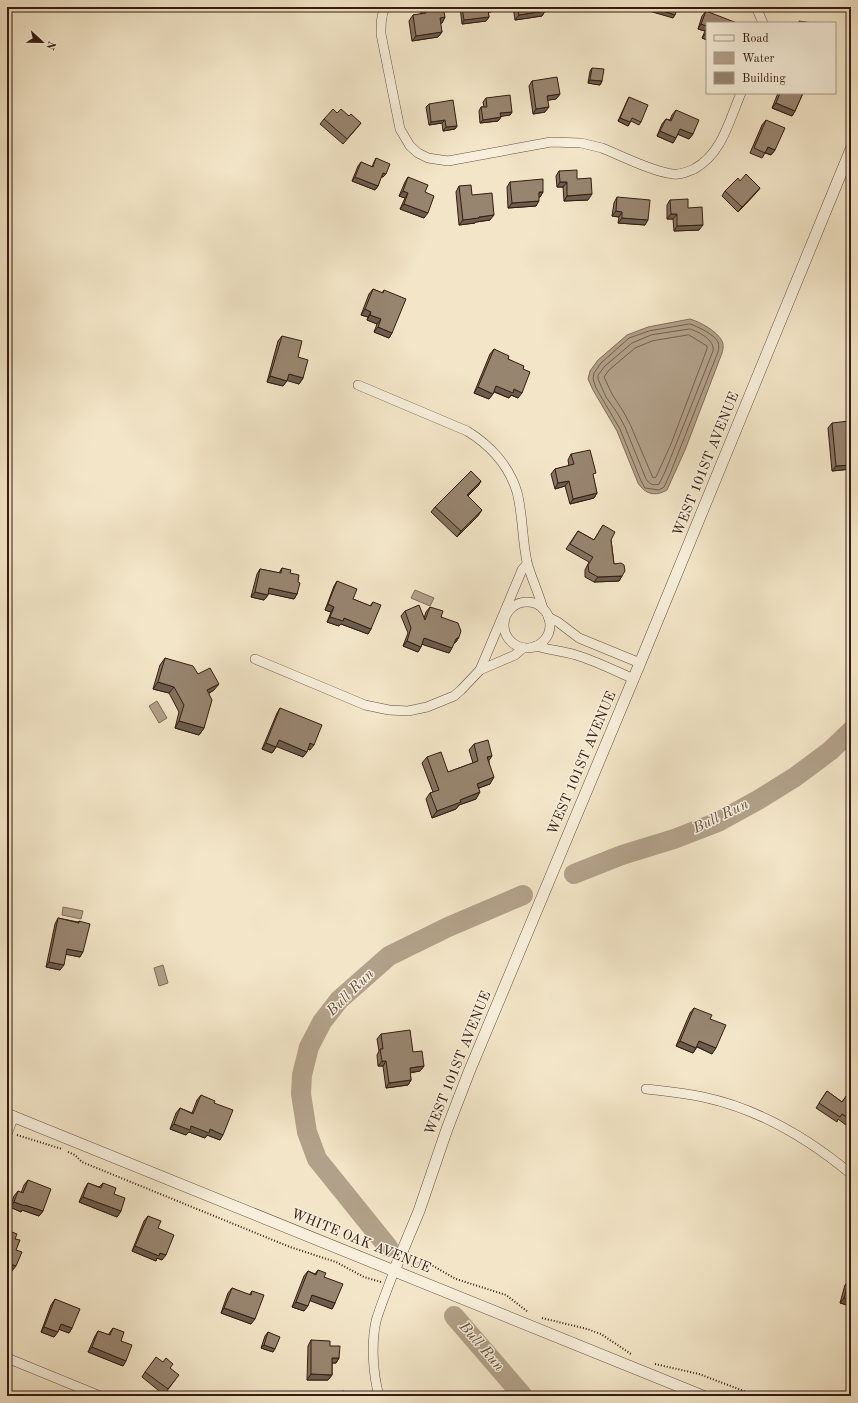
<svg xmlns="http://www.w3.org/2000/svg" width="858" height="1403" font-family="'Old Standard TT',serif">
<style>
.water{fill:#b2a18a;stroke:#806b5a}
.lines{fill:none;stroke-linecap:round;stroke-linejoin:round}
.shore{stroke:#745e4e;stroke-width:1}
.river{stroke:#b2a18a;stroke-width:20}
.minor-casing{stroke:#644e3f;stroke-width:10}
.tertiary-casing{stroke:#644e3f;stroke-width:12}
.path{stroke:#351b11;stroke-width:2;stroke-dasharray:1 2;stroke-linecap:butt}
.minor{stroke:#f7efdb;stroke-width:9}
.tertiary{stroke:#f7efdb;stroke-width:11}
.wall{fill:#837260;stroke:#351b11}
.shaded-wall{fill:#6a5d4e;stroke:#351b11}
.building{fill:#988570;stroke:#351b11}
.labels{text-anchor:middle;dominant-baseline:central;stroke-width:3;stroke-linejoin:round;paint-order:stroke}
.street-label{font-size:14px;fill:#351b11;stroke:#f7efdb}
.water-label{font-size:15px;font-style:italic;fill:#614a3b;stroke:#f7efdb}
</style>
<rect width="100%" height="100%" fill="#f3e6c8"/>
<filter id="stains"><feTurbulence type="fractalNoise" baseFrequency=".005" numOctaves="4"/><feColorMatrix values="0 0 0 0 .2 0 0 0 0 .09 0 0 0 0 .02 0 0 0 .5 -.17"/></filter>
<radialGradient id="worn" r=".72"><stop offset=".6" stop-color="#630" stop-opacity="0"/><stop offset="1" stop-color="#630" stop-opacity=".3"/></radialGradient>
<g class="water">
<path d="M 690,319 C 700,322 717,331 722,341 C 724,345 723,349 722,353 L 685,450 L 667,490 C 655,497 645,494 638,483 L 617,431 L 593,390 L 588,379 L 590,371 L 598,360 L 627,335 L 648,327 Z"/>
<path d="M 415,590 L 434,598 L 430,606 L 411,598 Z"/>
<path d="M 157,701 L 167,718 L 159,723 L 149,706 Z"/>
<path d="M 63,907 L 83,911 L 81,919 L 62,915 Z"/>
<path d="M 163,965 L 168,983 L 159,986 L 154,968 Z"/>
</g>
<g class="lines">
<g class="shore">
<path d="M 690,324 C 697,326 715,335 718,342 C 719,345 719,349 718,352 L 670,474 L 664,487 L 659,490 L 645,488 L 641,481 L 620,429 L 596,388 L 593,379 L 594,373 L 601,363 L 629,338 L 649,331 Z"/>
<path d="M 690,329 C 699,332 715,340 713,351 L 665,472 L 659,484 C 654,486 649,484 646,479 L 625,427 L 618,414 L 606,397 L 598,379 L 598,375 L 605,366 L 632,343 L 651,335 Z"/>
<path d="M 689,335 L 707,346 L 707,349 L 671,444 L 656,477 L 653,478 L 630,424 L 623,411 L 612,394 L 604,377 L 609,370 L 635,348 L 652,341 Z"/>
</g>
<g class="river">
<path d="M 574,874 L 622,855 L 674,839 L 718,822 L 758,800 L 795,777 L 830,751 L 851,731"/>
<path d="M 388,1247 L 317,1159 L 307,1132 L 301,1094 L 302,1075 L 309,1047 L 322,1022 L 339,1000 L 389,956 L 448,927 L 523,895"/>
<path d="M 454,1316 L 523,1396"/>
</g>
<defs>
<g id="minor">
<path d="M 385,7 C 381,16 381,24 381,34 L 400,129 L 410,146 L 418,153 L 428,158 L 448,161 L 551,142 L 581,143 L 602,148 C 622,156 653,172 673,174 C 681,175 687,172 694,169 C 722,154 729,121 741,93"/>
<path d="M 756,7 L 763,23"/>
<path d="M 358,385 L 467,431 C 490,445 509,466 517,492 C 523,515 522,539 527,562 C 531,578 539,593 543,609"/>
<circle cx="527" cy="625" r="23"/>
<path d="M 548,617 L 558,622 L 579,638 L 640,663"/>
<path d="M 536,646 C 549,650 563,651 576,655 C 596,661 615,671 634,679"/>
<path d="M 255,659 L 365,705 L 389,710 L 408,711 L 427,707 L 454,696 L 461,690 L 480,670 L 515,655 L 523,648"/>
<path d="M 480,670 L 522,570 L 527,564"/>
<path d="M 646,1089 C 665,1091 684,1093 703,1097 C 759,1109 808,1138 851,1174"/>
<path d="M 7,1134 L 14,1116"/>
<path d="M 7,1358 L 100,1396"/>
<path d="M 379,1396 C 373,1374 371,1344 376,1321 C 381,1304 388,1288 394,1271"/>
</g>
<g id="tertiary">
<path d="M 7,1114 L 703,1396"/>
<path d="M 394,1271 L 419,1211 L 447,1129 L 469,1072 L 640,663 L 851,149"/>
</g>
</defs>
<use href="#minor" class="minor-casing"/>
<use href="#tertiary" class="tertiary-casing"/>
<g class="path">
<path d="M 17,1135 L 62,1149"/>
<path d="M 68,1152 L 75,1155 L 82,1162 L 290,1247 L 336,1262 L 364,1277 L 381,1282"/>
<path d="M 412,1267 L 413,1263 L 421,1263 L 433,1266 L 456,1279 L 506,1295 L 528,1312"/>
<path d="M 542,1318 L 587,1329 L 601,1334 L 631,1354"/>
<path d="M 655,1364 L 699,1374 L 757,1396"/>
</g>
<use href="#minor" class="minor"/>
<use href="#tertiary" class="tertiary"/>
</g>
<g class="wall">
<path d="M 424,7 L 445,17 L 442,23 L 440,23 L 442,32 L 438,37 L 412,41 L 409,21 L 413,15 L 421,14 L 421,12 Z"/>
<path d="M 460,7 L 493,7 L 491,12 L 488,12 L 489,17 L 486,21 L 462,24 Z"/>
<path d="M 513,7 L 545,7 L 545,11 L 542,16 L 515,20 Z"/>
<path d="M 706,11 L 707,23 L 707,40 L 702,38 L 705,31 L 698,29 L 702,16 Z"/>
<path d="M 592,68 L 602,81 L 600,85 L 588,83 L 590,71 Z"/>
<path d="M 532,81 L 560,94 L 556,99 L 548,100 L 545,112 L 533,114 L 529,86 Z"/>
<path d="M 778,93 L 803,93 L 795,111 L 792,116 L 772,108 Z"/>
<path d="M 629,97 L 641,122 L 639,125 L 631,121 L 628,126 L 618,121 L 627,101 Z"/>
<path d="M 486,98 L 512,112 L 510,115 L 500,116 L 501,117 L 498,121 L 480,123 L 479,111 L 481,107 L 484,107 L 483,102 Z"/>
<path d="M 429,104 L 457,126 L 455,129 L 443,131 L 442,123 L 429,125 L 426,107 Z"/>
<path d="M 676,110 L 693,134 L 689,139 L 678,134 L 673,143 L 657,136 L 662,124 L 666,119 L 670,120 L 672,115 Z"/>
<path d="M 337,113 L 349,116 L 361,123 L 357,128 L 343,144 L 320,124 L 324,119 Z"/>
<path d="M 766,120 L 775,150 L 771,155 L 765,153 L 762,158 L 750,153 L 762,125 Z"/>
<path d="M 376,158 L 386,174 L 383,177 L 381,177 L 378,186 L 375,190 L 352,181 L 358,166 L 361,162 L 372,167 L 374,162 Z"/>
<path d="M 559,171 L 577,179 L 588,200 L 564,201 L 563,187 L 557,187 L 556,176 Z"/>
<path d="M 408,177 L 425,192 L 424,218 L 400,209 L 405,198 L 399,196 L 405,182 Z"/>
<path d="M 740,181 L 760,188 L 756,193 L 738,212 L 722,196 L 725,191 Z"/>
<path d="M 510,182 L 543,192 L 540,197 L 539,197 L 536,206 L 508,208 L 507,187 Z"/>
<path d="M 459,186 L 472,195 L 490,220 L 476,222 L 475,223 L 459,225 L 456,192 Z"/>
<path d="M 617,197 L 645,225 L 618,223 L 619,217 L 612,216 L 614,203 Z"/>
<path d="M 670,200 L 688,208 L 699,230 L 674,231 L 673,219 L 667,219 L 667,205 Z"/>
<path d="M 373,289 L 382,293 L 384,290 L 392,333 L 389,338 L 374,332 L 377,324 L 367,320 L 368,317 L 361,315 L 369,294 Z"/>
<path d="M 282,336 L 298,357 L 303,378 L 299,384 L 287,380 L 283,386 L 267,382 L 278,341 Z"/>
<path d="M 494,349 L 523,369 L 518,398 L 511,395 L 509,398 L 494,392 L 489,399 L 474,393 L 490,354 Z"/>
<path d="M 851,398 L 851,413 L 850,399 Z"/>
<path d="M 832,423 L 851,435 L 851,469 L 832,471 L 828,428 Z"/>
<path d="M 571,454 L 593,477 L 597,493 L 594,498 L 570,504 L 565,486 L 555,489 L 551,474 L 555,469 L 569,466 L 568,460 Z"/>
<path d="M 481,481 L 478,486 L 468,496 L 478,516 L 457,537 L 431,512 L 435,507 Z"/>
<path d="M 603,525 L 611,540 L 614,564 L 622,576 L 619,581 L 594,582 L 585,577 L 585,570 L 589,562 L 566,549 L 578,531 L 594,540 Z"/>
<path d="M 282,568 L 290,573 L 298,582 L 297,594 L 294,599 L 268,593 L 268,595 L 264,600 L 251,597 L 257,574 L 260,569 L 279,573 Z"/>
<path d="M 337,581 L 353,599 L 370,606 L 373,602 L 371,629 L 368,634 L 341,624 L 339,626 L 327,622 L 331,612 L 325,610 L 334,586 Z"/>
<path d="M 430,607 L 441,617 L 459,637 L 456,642 L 454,643 L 449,653 L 422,644 L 418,652 L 403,646 L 408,633 L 401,616 L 405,611 L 424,618 L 426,612 Z"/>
<path d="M 165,658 L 198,674 L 214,690 L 208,694 L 204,728 L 199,735 L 175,728 L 179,712 L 169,693 L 153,689 L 160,665 Z"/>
<path d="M 280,708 L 310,750 L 308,749 L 303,757 L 277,746 L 272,753 L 262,749 L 277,713 Z"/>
<path d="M 474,744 L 489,761 L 490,784 L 479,788 L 476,799 L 459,805 L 456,809 L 432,818 L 426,799 L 430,793 L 433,792 L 422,763 L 427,757 L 448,772 L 473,763 L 469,750 Z"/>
<path d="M 58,918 L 78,922 L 79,921 L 80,957 L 66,954 L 60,970 L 46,967 L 55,924 Z"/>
<path d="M 694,1008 L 710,1019 L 712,1054 L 697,1047 L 693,1053 L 676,1046 L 690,1013 Z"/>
<path d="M 381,1034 L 413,1052 L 424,1066 L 420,1071 L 410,1073 L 411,1080 L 408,1085 L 386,1088 L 383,1066 L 378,1066 L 377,1055 L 379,1051 L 377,1039 Z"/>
<path d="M 851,1090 L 851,1120 L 850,1119 L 846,1125 L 838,1119 L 837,1122 L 816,1108 L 827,1091 L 842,1102 Z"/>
<path d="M 201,1095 L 214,1103 L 220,1140 L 207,1135 L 205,1138 L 189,1132 L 186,1135 L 170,1129 L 176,1113 L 180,1108 L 192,1113 L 197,1100 Z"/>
<path d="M 28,1180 L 43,1211 L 39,1216 L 22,1210 L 21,1212 L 10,1207 L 14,1196 L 18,1191 L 21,1193 L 24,1185 Z"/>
<path d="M 88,1183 L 99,1187 L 103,1183 L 114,1194 L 121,1211 L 117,1217 L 79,1202 L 85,1188 Z"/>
<path d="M 148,1216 L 158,1228 L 162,1260 L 157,1258 L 156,1261 L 132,1251 L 144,1221 Z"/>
<path d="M 318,1270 L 324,1277 L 335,1303 L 332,1309 L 310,1300 L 304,1311 L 292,1307 L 304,1276 L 308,1271 L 315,1274 Z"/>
<path d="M 849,1280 L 851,1306 L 840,1303 L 845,1285 Z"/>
<path d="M 232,1288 L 249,1295 L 252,1291 L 251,1324 L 221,1313 L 228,1293 Z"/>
<path d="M 55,1299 L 72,1328 L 69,1333 L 59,1329 L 54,1337 L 41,1332 L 51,1305 Z"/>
<path d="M 113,1328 L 121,1341 L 123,1366 L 88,1352 L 95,1336 L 98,1331 L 108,1335 Z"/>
<path d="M 268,1332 L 273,1352 L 261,1348 L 265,1336 Z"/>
<path d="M 311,1340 L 330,1346 L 339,1358 L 336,1363 L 332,1363 L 332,1375 L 328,1380 L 307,1380 L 308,1346 Z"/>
<path d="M 170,1368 L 175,1380 L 164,1395 L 142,1377 L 145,1372 Z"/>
</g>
<g class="shaded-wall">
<path d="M 569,7 L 594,7 L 592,10 L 566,10 Z"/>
<path d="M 652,7 L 675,15 L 673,18 L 649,11 Z"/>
<path d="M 678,7 L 683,9 L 680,12 L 675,10 Z"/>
<path d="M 493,8 L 491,12 L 485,12 L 488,9 Z"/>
<path d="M 545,11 L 542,16 L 515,20 L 519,15 Z"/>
<path d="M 445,17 L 442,23 L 436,24 L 440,18 Z"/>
<path d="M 489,17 L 486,21 L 462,24 L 464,20 Z"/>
<path d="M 701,24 L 707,26 L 707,28 L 705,31 L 698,29 Z"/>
<path d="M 442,32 L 438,37 L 412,41 L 416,36 Z"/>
<path d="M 706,33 L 707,33 L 707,40 L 702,38 Z"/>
<path d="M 590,80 L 602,81 L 600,85 L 588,83 Z"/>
<path d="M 560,94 L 556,99 L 543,101 L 547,96 Z"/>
<path d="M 776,103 L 795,111 L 792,116 L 772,108 Z"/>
<path d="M 549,107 L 545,112 L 533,114 L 536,109 Z"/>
<path d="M 512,112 L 510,115 L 498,117 L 500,113 Z"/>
<path d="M 501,117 L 498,121 L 480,123 L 483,120 Z"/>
<path d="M 620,118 L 630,122 L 628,126 L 618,121 Z"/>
<path d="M 445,120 L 442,123 L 429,125 L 431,122 Z"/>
<path d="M 457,126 L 455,129 L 443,131 L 446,127 Z"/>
<path d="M 680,129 L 693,134 L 689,139 L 677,134 Z"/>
<path d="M 660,131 L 676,138 L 673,143 L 657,136 Z"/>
<path d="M 768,147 L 775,150 L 771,155 L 764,152 Z"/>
<path d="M 383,173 L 386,174 L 383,177 L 381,176 Z"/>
<path d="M 355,177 L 378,186 L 375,190 L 352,181 Z"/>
<path d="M 560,182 L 567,182 L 563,187 L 557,187 Z"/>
<path d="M 760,188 L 756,193 L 738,212 L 742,207 Z"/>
<path d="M 403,191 L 408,193 L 405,198 L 399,196 Z"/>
<path d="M 539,192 L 543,192 L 540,197 L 535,197 Z"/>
<path d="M 592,194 L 588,200 L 564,201 L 567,196 Z"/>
<path d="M 539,201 L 536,206 L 508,208 L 512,203 Z"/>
<path d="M 404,204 L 428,213 L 424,218 L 400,209 Z"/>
<path d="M 616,211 L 622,212 L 619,217 L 612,216 Z"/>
<path d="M 671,214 L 677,214 L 673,219 L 667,219 Z"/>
<path d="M 494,215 L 490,220 L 476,222 L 475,223 L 459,225 L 463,220 L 479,217 Z"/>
<path d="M 622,218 L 648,220 L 645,225 L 618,223 Z"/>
<path d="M 703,225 L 699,230 L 674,231 L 677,226 Z"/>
<path d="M 365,309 L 371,312 L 368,317 L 361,315 Z"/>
<path d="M 370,315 L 381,319 L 377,324 L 367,320 Z"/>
<path d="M 378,327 L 392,333 L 389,338 L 374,332 Z"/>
<path d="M 289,374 L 303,378 L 299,384 L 285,380 Z"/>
<path d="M 270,376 L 287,381 L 283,386 L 267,382 Z"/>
<path d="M 496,386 L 514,389 L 522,393 L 518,398 L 511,395 L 509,398 L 493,391 Z"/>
<path d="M 478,387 L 493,394 L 489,399 L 474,393 Z"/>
<path d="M 851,465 L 851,469 L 832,471 L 836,466 Z"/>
<path d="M 481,481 L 478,486 L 463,500 L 467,495 Z"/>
<path d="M 569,481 L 565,486 L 555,489 L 558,483 Z"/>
<path d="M 597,493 L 594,498 L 570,504 L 573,499 Z"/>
<path d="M 482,510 L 478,516 L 457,537 L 461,531 Z"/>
<path d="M 622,576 L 619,581 L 594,582 L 598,577 Z"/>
<path d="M 269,588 L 297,594 L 294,599 L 266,593 Z"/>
<path d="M 255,592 L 268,595 L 264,600 L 251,597 Z"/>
<path d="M 328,604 L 334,607 L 331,612 L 325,610 Z"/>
<path d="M 330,617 L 344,618 L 371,629 L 368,634 L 341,624 L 339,626 L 327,622 Z"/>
<path d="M 459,637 L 456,642 L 452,644 L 456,639 Z"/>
<path d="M 424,638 L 452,648 L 449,653 L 421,644 Z"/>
<path d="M 407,641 L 421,647 L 418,652 L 403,646 Z"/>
<path d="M 158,682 L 174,687 L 169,693 L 153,689 Z"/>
<path d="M 219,684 L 214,690 L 202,697 L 207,690 Z"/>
<path d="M 179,721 L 204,728 L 199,735 L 175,728 Z"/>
<path d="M 279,740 L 307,752 L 303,757 L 275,746 Z"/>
<path d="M 266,743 L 276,747 L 272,753 L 262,749 Z"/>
<path d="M 310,743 L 314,745 L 310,750 L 307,749 Z"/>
<path d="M 492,756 L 488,762 L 487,757 Z"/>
<path d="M 494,777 L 490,784 L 472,790 L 477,784 Z"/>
<path d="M 480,792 L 476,799 L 459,805 L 456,809 L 432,818 L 437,811 L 460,800 Z"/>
<path d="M 67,949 L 83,952 L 80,957 L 64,954 Z"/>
<path d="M 49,962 L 64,965 L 60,970 L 46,967 Z"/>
<path d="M 680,1041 L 696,1048 L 693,1053 L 676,1046 Z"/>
<path d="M 699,1041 L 716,1048 L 712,1054 L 696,1046 Z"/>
<path d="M 382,1061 L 386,1061 L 383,1066 L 378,1066 Z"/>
<path d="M 424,1066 L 420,1071 L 406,1073 L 410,1068 Z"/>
<path d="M 411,1080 L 408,1085 L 386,1088 L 389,1083 Z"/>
<path d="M 174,1124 L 210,1129 L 223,1135 L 220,1140 L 207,1135 L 205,1138 L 189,1132 L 186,1135 L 170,1129 Z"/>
<path d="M 83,1197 L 121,1211 L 117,1217 L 79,1202 Z"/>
<path d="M 14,1202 L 25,1205 L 43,1211 L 39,1216 L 22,1210 L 21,1212 L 10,1207 Z"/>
<path d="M 135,1246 L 160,1253 L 166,1255 L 162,1260 L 157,1258 L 156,1261 L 132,1251 Z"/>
<path d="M 7,1263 L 16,1266 L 12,1271 L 7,1269 Z"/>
<path d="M 312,1295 L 335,1303 L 332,1309 L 308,1300 Z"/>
<path d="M 844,1298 L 851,1300 L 851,1306 L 840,1303 Z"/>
<path d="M 296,1302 L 308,1306 L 304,1311 L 292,1307 Z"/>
<path d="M 224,1308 L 255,1319 L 251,1324 L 221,1313 Z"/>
<path d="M 61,1324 L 72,1328 L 69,1333 L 58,1329 Z"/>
<path d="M 44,1327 L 58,1332 L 54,1337 L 41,1332 Z"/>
<path d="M 264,1345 L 275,1349 L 273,1352 L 261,1348 Z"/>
<path d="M 92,1347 L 126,1361 L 123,1366 L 88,1352 Z"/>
<path d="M 332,1358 L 339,1358 L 336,1363 L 329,1363 Z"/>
<path d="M 311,1374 L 332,1375 L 328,1380 L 307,1380 Z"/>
</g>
<g class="building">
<path d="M 425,7 L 443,7 L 445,17 L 440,18 L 442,32 L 416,36 L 413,15 L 426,13 Z"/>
<path d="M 462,7 L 493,7 L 493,8 L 488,9 L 489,17 L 464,20 Z"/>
<path d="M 517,7 L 545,7 L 545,11 L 519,15 Z"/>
<path d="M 652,7 L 678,7 L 675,15 Z"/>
<path d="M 706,11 L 737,23 L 707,23 L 707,26 L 701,24 Z"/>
<path d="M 799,21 L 813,23 L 799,23 Z"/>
<path d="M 592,68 L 604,69 L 602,81 L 590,80 Z"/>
<path d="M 557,77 L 560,94 L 547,96 L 549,107 L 536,109 L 532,81 Z"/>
<path d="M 780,93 L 803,93 L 795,111 L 776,103 Z"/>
<path d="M 510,95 L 512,112 L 500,113 L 501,117 L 483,120 L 481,107 L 487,107 L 486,98 Z"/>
<path d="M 629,97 L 648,105 L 641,122 L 632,118 L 630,122 L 620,118 Z"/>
<path d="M 453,100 L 457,126 L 446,127 L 445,120 L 431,122 L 429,104 Z"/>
<path d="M 333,109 L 337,113 L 341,109 L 349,116 L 351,114 L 361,123 L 347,139 L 324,119 Z"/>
<path d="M 676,110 L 699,120 L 693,134 L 680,129 L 676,138 L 660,131 L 666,119 L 671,121 Z"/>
<path d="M 766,120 L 785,128 L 775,150 L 768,147 L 765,153 L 754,148 Z"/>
<path d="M 376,158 L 390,164 L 386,174 L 383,173 L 378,186 L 355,177 L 361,162 L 373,167 Z"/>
<path d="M 577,170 L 577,179 L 591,178 L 592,194 L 567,196 L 567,182 L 560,182 L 559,171 Z"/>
<path d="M 746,174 L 760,188 L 742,207 L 725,191 L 738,178 L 740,181 Z"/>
<path d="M 408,177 L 428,185 L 425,192 L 434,196 L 428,213 L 404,204 L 408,193 L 403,191 Z"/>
<path d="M 543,179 L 543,192 L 539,192 L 539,201 L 512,203 L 510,182 Z"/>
<path d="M 471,185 L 472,195 L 492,193 L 494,215 L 479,217 L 479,218 L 463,220 L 459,186 Z"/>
<path d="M 617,197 L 650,200 L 648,220 L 622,218 L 622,212 L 616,211 Z"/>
<path d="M 688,199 L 688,208 L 702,207 L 703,225 L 677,226 L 677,214 L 671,214 L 670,200 Z"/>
<path d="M 373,289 L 383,293 L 384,290 L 406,299 L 392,333 L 378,327 L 381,319 L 370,315 L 371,312 L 365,309 Z"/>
<path d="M 282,336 L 302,341 L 298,357 L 308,360 L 303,378 L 289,374 L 287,381 L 270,376 Z"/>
<path d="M 494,349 L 509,356 L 508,359 L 524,366 L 523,369 L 530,372 L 522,393 L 514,389 L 513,393 L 496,386 L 493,394 L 478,387 Z"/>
<path d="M 849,421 L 850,435 L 851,435 L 851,465 L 836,466 L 832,423 Z"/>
<path d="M 590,450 L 596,473 L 593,474 L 597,493 L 573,499 L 569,481 L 558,483 L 555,469 L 574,464 L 571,454 Z"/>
<path d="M 471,471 L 481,481 L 467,495 L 482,510 L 461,531 L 435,507 Z"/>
<path d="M 603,525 L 615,532 L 611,540 L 614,564 L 621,563 L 624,565 L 625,571 L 622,576 L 598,577 L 589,572 L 588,565 L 593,557 L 570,544 L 578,531 L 594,540 Z"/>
<path d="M 282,568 L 291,570 L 290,573 L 299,575 L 298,582 L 300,583 L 297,594 L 269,588 L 268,595 L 255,592 L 260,569 L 281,573 Z"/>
<path d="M 337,581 L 357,589 L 353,599 L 371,606 L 373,602 L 381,605 L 371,629 L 344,618 L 343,621 L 330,617 L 334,607 L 328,604 Z"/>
<path d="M 419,605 L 425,620 L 430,607 L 443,611 L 441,617 L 458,623 L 461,631 L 459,637 L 456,639 L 452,648 L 424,638 L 421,647 L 407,641 L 411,628 L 405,611 Z"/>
<path d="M 165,658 L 193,666 L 198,674 L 210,668 L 219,684 L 207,690 L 212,700 L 204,728 L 179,721 L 184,705 L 174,687 L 158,682 Z"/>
<path d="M 280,708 L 322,725 L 314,745 L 310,743 L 307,752 L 279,740 L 276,747 L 266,743 Z"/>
<path d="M 488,740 L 492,756 L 487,757 L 494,777 L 477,784 L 480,792 L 460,800 L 461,802 L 437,811 L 430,793 L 439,790 L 427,757 L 441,752 L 448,772 L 478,761 L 474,744 Z"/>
<path d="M 58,918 L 79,923 L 79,921 L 90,924 L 83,952 L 67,949 L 64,965 L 49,962 Z"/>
<path d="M 694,1008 L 712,1015 L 710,1019 L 726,1025 L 716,1048 L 699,1041 L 696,1048 L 680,1041 Z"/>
<path d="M 410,1030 L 413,1052 L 422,1051 L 424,1066 L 410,1068 L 411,1080 L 389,1083 L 386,1061 L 382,1061 L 380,1049 L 383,1049 L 381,1034 Z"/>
<path d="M 851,1089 L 851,1118 L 850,1119 L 842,1114 L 840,1117 L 819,1103 L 827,1091 L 842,1102 Z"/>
<path d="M 201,1095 L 215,1101 L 214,1103 L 233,1110 L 223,1135 L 210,1129 L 209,1133 L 191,1126 L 190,1130 L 174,1124 L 180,1108 L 193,1114 Z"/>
<path d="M 28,1180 L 51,1189 L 43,1211 L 25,1205 L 25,1206 L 14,1202 L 18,1191 L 23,1193 Z"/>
<path d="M 88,1183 L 101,1188 L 103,1183 L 116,1188 L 114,1194 L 125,1198 L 121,1211 L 83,1197 Z"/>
<path d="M 148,1216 L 161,1221 L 158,1228 L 174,1235 L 166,1255 L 160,1253 L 159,1256 L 135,1246 Z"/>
<path d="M 7,1230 L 17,1234 L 15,1239 L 20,1240 L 16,1250 L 22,1252 L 16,1266 L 7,1263 Z"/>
<path d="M 318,1270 L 326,1273 L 324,1277 L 343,1284 L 335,1303 L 312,1295 L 308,1306 L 296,1302 L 308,1271 L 316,1275 Z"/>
<path d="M 849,1280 L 851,1281 L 851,1300 L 844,1298 Z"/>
<path d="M 232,1288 L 251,1295 L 252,1291 L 264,1295 L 255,1319 L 224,1308 Z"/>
<path d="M 55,1299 L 80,1309 L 72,1328 L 61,1324 L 58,1332 L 44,1327 Z"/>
<path d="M 113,1328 L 124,1332 L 121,1341 L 132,1345 L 126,1361 L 92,1347 L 98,1331 L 110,1335 Z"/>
<path d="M 268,1332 L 280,1337 L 275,1349 L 264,1345 Z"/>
<path d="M 311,1340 L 330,1341 L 330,1346 L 340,1346 L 339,1358 L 332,1358 L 332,1375 L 311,1374 Z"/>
<path d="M 156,1357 L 163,1362 L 166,1358 L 173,1364 L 170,1368 L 179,1375 L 168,1389 L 145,1372 Z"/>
<path d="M 7,1390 L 11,1392 L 9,1396 L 7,1396 Z"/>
<path d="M 344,1391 L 345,1396 L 325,1396 Z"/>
<path d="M 206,1392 L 209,1396 L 200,1396 Z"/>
</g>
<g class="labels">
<g class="street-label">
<text transform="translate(706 464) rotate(-68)">WEST 101ST AVENUE</text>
<text transform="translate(582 763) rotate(-67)">WEST 101ST AVENUE</text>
<text transform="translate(458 1063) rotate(-68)">WEST 101ST AVENUE</text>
<text transform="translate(361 1241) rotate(22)">WHITE OAK AVENUE</text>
</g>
<g class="water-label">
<text transform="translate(721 817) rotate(-26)">Bull Run</text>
<text transform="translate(351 993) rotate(-45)">Bull Run</text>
<text transform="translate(481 1347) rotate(49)">Bull Run</text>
</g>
</g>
<rect width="858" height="1403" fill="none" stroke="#f3e6c8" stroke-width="24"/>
<rect x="8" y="8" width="842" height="1387" fill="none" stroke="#351b11" stroke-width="2"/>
<rect x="12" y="12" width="834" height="1379" fill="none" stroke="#351b11"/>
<rect x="706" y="22" width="130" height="72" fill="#f7efdb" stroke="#a99a8a"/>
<rect x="714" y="35" width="20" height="6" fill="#f7efdb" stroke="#a99a8a"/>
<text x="742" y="42" font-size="12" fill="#351b11">Road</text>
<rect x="714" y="52" width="20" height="12" fill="#b2a18a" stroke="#a99a8a"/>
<text x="742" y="62" font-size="12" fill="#351b11">Water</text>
<rect x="714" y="72" width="20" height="12" fill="#988570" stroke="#a99a8a"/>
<text x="742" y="82" font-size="12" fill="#351b11">Building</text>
<g transform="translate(42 42) rotate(112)" stroke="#f7efdb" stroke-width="3" paint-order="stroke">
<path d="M0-3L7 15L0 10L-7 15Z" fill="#351b11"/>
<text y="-6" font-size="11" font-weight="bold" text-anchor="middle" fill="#351b11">N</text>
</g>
<rect width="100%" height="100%" filter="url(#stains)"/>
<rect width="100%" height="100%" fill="url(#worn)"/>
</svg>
